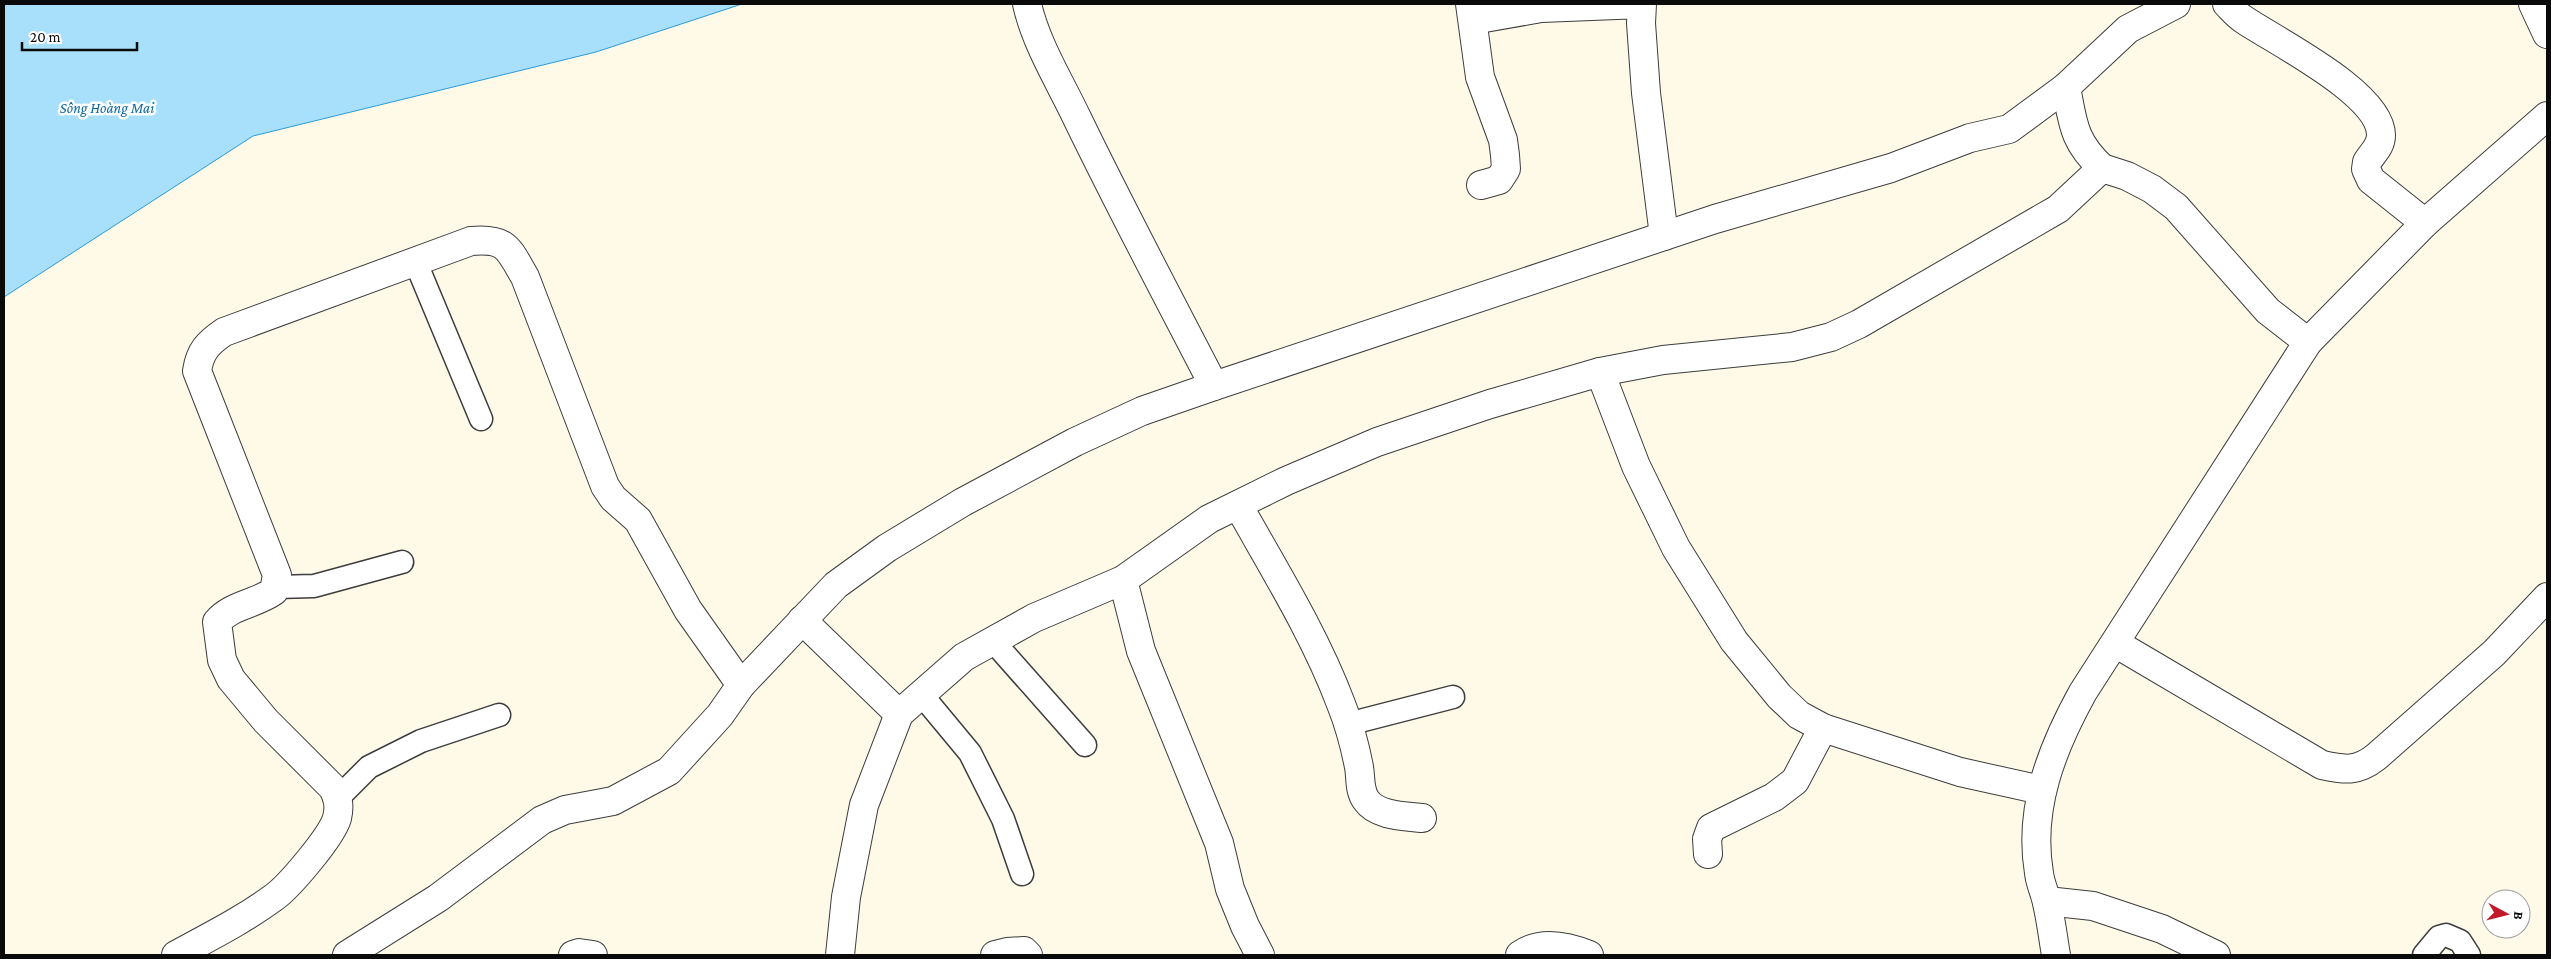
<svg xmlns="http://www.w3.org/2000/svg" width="2551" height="959" font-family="'Crimson Pro',serif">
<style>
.water{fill:#a8e0fb;stroke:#2a9bd7}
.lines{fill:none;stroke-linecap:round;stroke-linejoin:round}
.lane-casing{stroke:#3d3d3d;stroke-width:25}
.street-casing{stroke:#3d3d3d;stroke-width:30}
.lane{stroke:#fff;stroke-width:22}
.street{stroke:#fff;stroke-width:28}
.labels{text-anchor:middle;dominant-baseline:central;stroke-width:5;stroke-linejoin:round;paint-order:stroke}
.water-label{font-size:15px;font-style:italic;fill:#0c6aa3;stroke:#fff}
</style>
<rect width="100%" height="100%" fill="#fff9e8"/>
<path class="water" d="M 4,4 L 742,4 L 596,52 L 253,136 L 4,297 Z"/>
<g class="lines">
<defs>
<g id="lane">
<path d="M 416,263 L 481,419"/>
<path d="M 276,587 L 314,586 L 402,562"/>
<path d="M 993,641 L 1085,745"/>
<path d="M 921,694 L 970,753 L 1003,819 L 1022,874"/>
<path d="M 1348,724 L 1453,697"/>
<path d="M 338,798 L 369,767 L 421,741 L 499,715"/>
<path d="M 2424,955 L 2439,937 L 2446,935 L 2460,941 L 2469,955"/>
</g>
<g id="street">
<path d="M 1027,4 C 1036,44 1060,82 1077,118 C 1121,209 1168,297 1214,386"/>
<path d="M 1470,4 L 1480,77 L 1503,140 L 1505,155 L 1506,169 L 1499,180 L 1481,185"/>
<path d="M 2227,4 C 2232,9 2237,15 2243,19 C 2275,41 2381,93 2381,135 C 2381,147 2373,152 2367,162 L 2366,169 L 2371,180 L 2425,223"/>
<path d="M 2533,4 L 2547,34"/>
<path d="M 1473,20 L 1541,8 L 1642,4 L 1641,23 L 1646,93 L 1664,236"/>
<path d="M 2102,168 L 2127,176 L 2152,189 L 2176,207 L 2268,311 L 2308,342"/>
<path d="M 1600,372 L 1636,466 L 1676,548 L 1734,641 L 1779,696 L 1799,715 L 1823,728 L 1960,772 L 2041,790"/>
<path d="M 1238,505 C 1274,569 1315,635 1341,704 C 1349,724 1355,746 1359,767 C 1361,778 1359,790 1366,800 C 1377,816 1404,816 1422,818"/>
<path d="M 1123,580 L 1141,651 L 1219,843 L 1230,889 L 1245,926 L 1260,955"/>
<path d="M 802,620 L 899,714"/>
<path d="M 2115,643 L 2322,765 C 2345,770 2357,772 2376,757 L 2494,653 L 2547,597"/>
<path d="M 1708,854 L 1707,839 L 1711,828 L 1774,797 L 1795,781 L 1823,728"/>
<path d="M 2047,901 L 2093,906 L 2162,929 L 2216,955"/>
<path d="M 176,955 C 209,937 243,920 273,898 C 289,887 332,836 337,818 C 340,806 338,798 333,788 L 266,721 L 231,679 L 222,660 L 217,622 C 231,605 256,604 274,591 L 277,575 L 197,371 C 200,351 208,343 224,332 L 471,241 C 507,238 508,248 525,277 L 605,486 L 613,498 L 638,520 L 688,610 L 741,685"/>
<path d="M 347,955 L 438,898 L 542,820 L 565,810 L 613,801 L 669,771 L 720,715 L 741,685 L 836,585 L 887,548 L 963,502 L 1075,442 L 1142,411 L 1214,386 L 1715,219 L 1891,168 L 1970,138 L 2009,129 L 2066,87"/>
<path d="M 573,955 L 579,953 L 593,955"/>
<path d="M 840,955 L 846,897 L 864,805 L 899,714 L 964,657 L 1034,618 L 1123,580 L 1209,519 L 1286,481 L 1377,442 L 1490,404 L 1600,372 L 1663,360 L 1792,347 L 1831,337 L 1859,324 L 2058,209 L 2102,168 C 2073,141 2073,123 2066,87 L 2128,29 L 2176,4"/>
<path d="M 995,955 L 1007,952 L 1024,951 L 1028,955"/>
<path d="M 1520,955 C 1541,940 1567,946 1589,955"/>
<path d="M 2056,955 C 2053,938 2051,920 2047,903 C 2045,893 2040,883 2039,873 C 2028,808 2052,748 2083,692 L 2308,342 L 2425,223 L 2547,116"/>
</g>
</defs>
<use href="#lane" class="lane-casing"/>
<use href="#street" class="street-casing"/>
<use href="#lane" class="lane"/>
<use href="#street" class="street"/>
</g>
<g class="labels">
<g class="water-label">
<text x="107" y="108">Sông Hoàng Mai</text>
</g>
</g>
<rect width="2551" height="959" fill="none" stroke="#0a0a0a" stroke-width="10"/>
<g transform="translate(2506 914) rotate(97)"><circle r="24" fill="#ffffff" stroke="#9d9d9d"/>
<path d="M0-4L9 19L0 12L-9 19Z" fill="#c31a2b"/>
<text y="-8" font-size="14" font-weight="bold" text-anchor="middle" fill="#0a0a0a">B</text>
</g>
<path d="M22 42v8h115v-8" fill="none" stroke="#0a0a0a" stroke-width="2.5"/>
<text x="30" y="42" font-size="15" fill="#0a0a0a" stroke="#ffffff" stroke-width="4" paint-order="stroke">20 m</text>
</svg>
